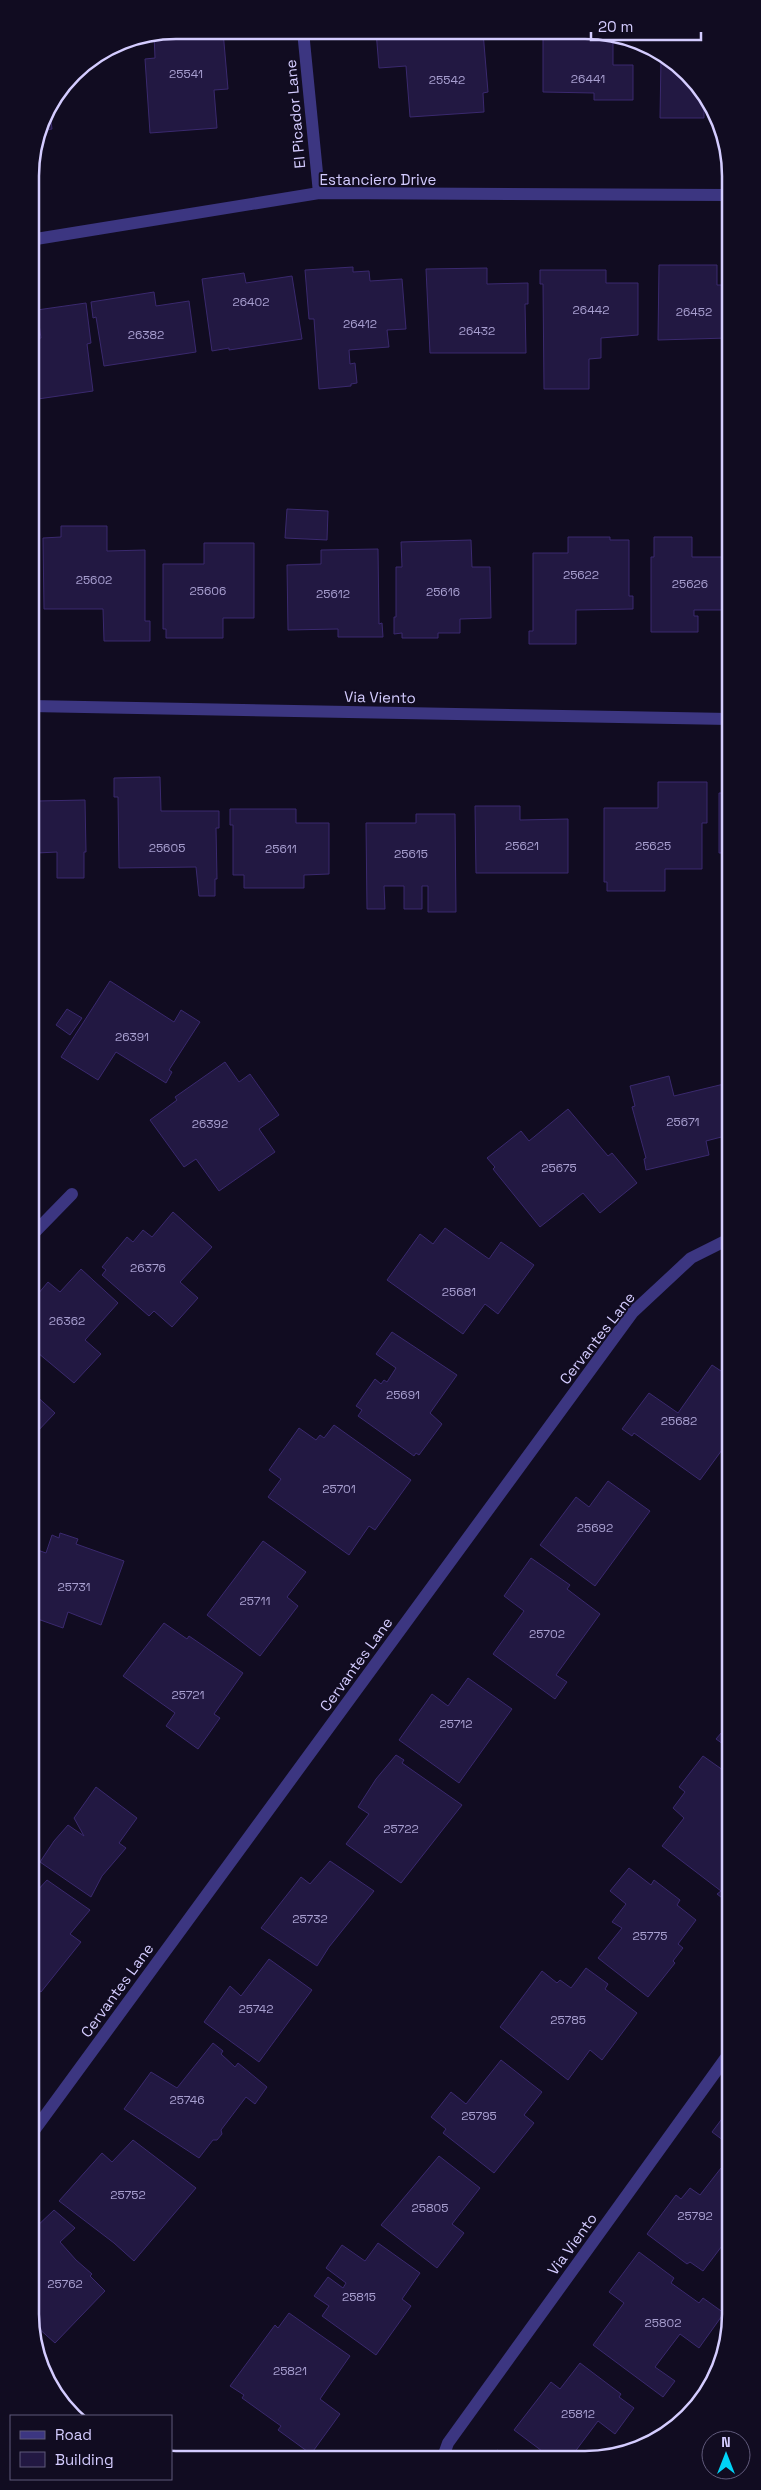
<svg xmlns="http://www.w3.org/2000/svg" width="761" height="2490" font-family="'Space Grotesk',sans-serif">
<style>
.building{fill:#221842;stroke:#3a296e}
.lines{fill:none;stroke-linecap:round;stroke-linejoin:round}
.minor{stroke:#3c3681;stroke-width:12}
.labels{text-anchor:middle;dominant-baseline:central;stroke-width:4;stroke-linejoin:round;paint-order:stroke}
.number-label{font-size:12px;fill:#a89fd0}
.street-label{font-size:15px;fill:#d4ccff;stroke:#110c21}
.rim{fill:none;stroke:#d4ccff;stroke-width:2.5}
</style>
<rect width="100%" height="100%" fill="#110c21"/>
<g class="building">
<path d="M 190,30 L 190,34 L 223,31 L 228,89 L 214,90 L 217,128 L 150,133 L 145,59 L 155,58 L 154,34 Z"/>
<path d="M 376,31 L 483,32 L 488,92 L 483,93 L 484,112 L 410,117 L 406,66 L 379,68 Z"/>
<path d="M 543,32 L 613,33 L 613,65 L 633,65 L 633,100 L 594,100 L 594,93 L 543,92 Z"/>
<path d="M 661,58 L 689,73 L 704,102 L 704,118 L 660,118 Z"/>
<path d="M 49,106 L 52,129 L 40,131 L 45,111 Z"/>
<path d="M 659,265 L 717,265 L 717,285 L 728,285 L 728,338 L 658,340 Z"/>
<path d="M 353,267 L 353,272 L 369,271 L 370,281 L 402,279 L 406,329 L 387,330 L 389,347 L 349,350 L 350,364 L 355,363 L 357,383 L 351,384 L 351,386 L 319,389 L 314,319 L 309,319 L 305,270 Z"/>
<path d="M 487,268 L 487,284 L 528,283 L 528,304 L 525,304 L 526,353 L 430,353 L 426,269 Z"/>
<path d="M 540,270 L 606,270 L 606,283 L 638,283 L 638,335 L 601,338 L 601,358 L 589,359 L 589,389 L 544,389 L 543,284 L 540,284 Z"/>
<path d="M 244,273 L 246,283 L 292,276 L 302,339 L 229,350 L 229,348 L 212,351 L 202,279 Z"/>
<path d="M 154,292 L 156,306 L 189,301 L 196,352 L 104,366 L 96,317 L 93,318 L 91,302 Z"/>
<path d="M 86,303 L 91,343 L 87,344 L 93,391 L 31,400 L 30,339 L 41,338 L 37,310 Z"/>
<path d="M 287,509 L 328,511 L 327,540 L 285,538 Z"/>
<path d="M 61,526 L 107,526 L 107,551 L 145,550 L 145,621 L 150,621 L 150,641 L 104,641 L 103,609 L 44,609 L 43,538 L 61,537 Z"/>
<path d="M 568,537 L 610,537 L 610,540 L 629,540 L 629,596 L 633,596 L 633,609 L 576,610 L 576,644 L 529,644 L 529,631 L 533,631 L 533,553 L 568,553 Z"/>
<path d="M 654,537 L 692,537 L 692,557 L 729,557 L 729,610 L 694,610 L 694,616 L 698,616 L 698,632 L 651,632 L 651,557 L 654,557 Z"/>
<path d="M 471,540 L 472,567 L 490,567 L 491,618 L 460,619 L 460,633 L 438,633 L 438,638 L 402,638 L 402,633 L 394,634 L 394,617 L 396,617 L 396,567 L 402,567 L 401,542 Z"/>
<path d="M 204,543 L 254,543 L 254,618 L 223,618 L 223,638 L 166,638 L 166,629 L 163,629 L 163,564 L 204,564 Z"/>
<path d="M 378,549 L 379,624 L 382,623 L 383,637 L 338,637 L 338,629 L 288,630 L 287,565 L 321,564 L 321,550 Z"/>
<path d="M 160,777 L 161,811 L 219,811 L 219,828 L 216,828 L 217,879 L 215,879 L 215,896 L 199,896 L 196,867 L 119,868 L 118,797 L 114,797 L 114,778 Z"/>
<path d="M 658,782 L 707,782 L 707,823 L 702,823 L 702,869 L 665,869 L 665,891 L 607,891 L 607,882 L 604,882 L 604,808 L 658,808 Z"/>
<path d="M 725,786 L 729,786 L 729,870 L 727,870 L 727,853 L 719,853 L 719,793 L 725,793 Z"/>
<path d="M 31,788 L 37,788 L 37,801 L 85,800 L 86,852 L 84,852 L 84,878 L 57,878 L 57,852 L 37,853 L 37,866 L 31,866 Z"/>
<path d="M 475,806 L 520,806 L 520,820 L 568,819 L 568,873 L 476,873 Z"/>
<path d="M 230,809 L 296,809 L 296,823 L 329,823 L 329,874 L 304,875 L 304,888 L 244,888 L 244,875 L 233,875 L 233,825 L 230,825 Z"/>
<path d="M 416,814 L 455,814 L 456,912 L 428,912 L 428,886 L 422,886 L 422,909 L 404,909 L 404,886 L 384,886 L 385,909 L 367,909 L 366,823 L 416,823 Z"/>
<path d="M 110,981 L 174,1022 L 181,1010 L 200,1022 L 169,1070 L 172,1072 L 166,1083 L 116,1052 L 98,1080 L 61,1057 Z"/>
<path d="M 67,1009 L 82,1018 L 70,1035 L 56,1025 Z"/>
<path d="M 31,1033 L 37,1046 L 31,1049 Z"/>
<path d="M 225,1062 L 239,1082 L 250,1074 L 279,1115 L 259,1129 L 275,1152 L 219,1191 L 196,1159 L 184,1167 L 150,1120 L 177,1100 L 175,1097 Z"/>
<path d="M 669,1076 L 674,1096 L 724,1084 L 729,1108 L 729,1135 L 706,1141 L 709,1155 L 646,1170 L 644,1159 L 646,1158 L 632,1107 L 635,1106 L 630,1086 Z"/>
<path d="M 568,1109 L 608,1156 L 612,1153 L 637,1183 L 600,1213 L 583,1193 L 540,1227 L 493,1169 L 495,1167 L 487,1158 L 521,1131 L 529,1141 Z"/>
<path d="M 173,1212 L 212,1247 L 180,1282 L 198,1298 L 172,1327 L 154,1311 L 149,1316 L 102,1275 L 106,1270 L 102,1267 L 127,1237 L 133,1242 L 143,1230 L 152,1237 Z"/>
<path d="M 445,1228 L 489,1259 L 501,1242 L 534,1265 L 498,1314 L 485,1304 L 463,1334 L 387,1280 L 420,1234 L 433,1244 Z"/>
<path d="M 81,1269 L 118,1303 L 85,1340 L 101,1354 L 74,1383 L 32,1348 L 32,1301 L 48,1282 L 60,1292 Z"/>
<path d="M 392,1332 L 457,1375 L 430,1413 L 442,1424 L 419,1455 L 416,1453 L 414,1456 L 358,1416 L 362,1410 L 356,1406 L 375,1379 L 381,1384 L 384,1380 L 387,1382 L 396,1368 L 376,1354 Z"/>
<path d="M 712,1365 L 730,1377 L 730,1439 L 700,1480 L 634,1433 L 632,1436 L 622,1429 L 649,1393 L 678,1413 Z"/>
<path d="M 32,1392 L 55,1413 L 34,1435 L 32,1432 Z"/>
<path d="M 334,1425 L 411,1480 L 375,1530 L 369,1526 L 349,1555 L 268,1497 L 281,1479 L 269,1470 L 299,1428 L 316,1440 L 320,1435 L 324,1438 Z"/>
<path d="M 608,1481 L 650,1511 L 595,1586 L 540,1545 L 576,1497 L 589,1507 Z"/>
<path d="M 60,1533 L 78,1539 L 76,1544 L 124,1561 L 101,1625 L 68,1612 L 63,1628 L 32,1617 L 32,1548 L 46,1553 L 52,1535 L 59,1538 Z"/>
<path d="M 263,1541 L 306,1572 L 287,1597 L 298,1606 L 260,1656 L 207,1615 Z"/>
<path d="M 531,1558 L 570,1585 L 567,1589 L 600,1614 L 556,1675 L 567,1682 L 555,1699 L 493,1654 L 524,1611 L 504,1596 Z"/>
<path d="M 164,1623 L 187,1639 L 189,1636 L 243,1673 L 214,1714 L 220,1718 L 198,1749 L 166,1726 L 175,1713 L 123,1676 Z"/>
<path d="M 468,1678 L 512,1709 L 459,1783 L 399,1740 L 432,1694 L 448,1706 Z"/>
<path d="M 730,1716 L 730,1749 L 716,1739 L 728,1725 L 725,1723 Z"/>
<path d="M 396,1755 L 404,1760 L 402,1763 L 462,1805 L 401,1883 L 346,1844 L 369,1814 L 358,1807 L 376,1779 Z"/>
<path d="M 703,1756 L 730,1775 L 730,1904 L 717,1894 L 721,1891 L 662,1846 L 684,1818 L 673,1808 L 685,1792 L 679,1787 Z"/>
<path d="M 96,1787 L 137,1818 L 119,1843 L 126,1848 L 102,1876 L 91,1897 L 40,1862 L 54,1841 L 68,1825 L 84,1836 L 74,1818 Z"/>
<path d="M 330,1861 L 374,1891 L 329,1947 L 317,1966 L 261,1928 L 301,1877 L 310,1884 Z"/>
<path d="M 629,1868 L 651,1885 L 654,1880 L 680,1900 L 677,1905 L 696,1920 L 678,1944 L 683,1948 L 673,1961 L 675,1963 L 648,1997 L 598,1958 L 622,1928 L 612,1922 L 626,1904 L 610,1891 Z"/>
<path d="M 47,1880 L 90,1910 L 70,1934 L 81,1942 L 41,1992 L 32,1986 L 32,1890 L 36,1892 Z"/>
<path d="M 269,1959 L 312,1990 L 259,2062 L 204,2022 L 230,1986 L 241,1996 Z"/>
<path d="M 586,1968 L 608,1984 L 605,1989 L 637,2013 L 602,2060 L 590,2050 L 568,2080 L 500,2027 L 542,1971 L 557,1983 L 560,1980 L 571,1988 Z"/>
<path d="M 32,1999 L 39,2004 L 32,2012 Z"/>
<path d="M 213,2043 L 223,2051 L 221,2054 L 235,2067 L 238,2063 L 267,2087 L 255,2104 L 246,2097 L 221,2130 L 222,2134 L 217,2140 L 213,2140 L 199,2158 L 124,2109 L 151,2072 L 177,2088 Z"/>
<path d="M 501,2060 L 542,2092 L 524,2115 L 534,2123 L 494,2173 L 443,2133 L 446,2129 L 431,2117 L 451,2092 L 466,2104 Z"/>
<path d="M 730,2108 L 731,2146 L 712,2132 Z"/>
<path d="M 133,2140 L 196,2188 L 134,2261 L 114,2243 L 59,2201 L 102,2153 L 112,2162 Z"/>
<path d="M 439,2156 L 480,2188 L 452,2224 L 464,2233 L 437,2268 L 381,2225 Z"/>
<path d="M 721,2168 L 731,2175 L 731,2241 L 728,2238 L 703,2271 L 690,2262 L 687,2264 L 647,2234 L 676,2195 L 681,2199 L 690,2188 L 700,2195 Z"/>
<path d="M 54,2210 L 75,2228 L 60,2242 L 76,2260 L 92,2274 L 90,2276 L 105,2291 L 55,2343 L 37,2327 L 40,2323 L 33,2318 L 33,2230 Z"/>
<path d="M 378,2243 L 420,2273 L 402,2299 L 411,2306 L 376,2355 L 322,2316 L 329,2306 L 314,2296 L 328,2277 L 343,2288 L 346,2283 L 326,2268 L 342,2245 L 365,2261 Z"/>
<path d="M 639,2252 L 674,2278 L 671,2283 L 699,2303 L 703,2298 L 724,2313 L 699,2348 L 680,2334 L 655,2367 L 675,2381 L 663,2397 L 593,2345 L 624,2303 L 609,2292 Z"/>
<path d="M 289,2313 L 350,2356 L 320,2399 L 340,2414 L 311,2454 L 278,2430 L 281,2426 L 242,2398 L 244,2395 L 230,2386 L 275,2325 L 278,2328 Z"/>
<path d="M 580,2363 L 621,2394 L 619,2397 L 634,2408 L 615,2434 L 598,2421 L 571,2457 L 550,2457 L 514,2430 L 551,2382 L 560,2389 Z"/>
<path d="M 497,2450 L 512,2457 L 493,2457 Z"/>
</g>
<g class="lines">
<g class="minor">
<path d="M 303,31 L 319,193"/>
<path d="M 30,240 L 319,193 L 728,195"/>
<path d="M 31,706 L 729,719"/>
<path d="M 31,1236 L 72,1194"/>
<path d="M 33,2132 L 633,1312 L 691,1258 L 729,1239"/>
<path d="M 443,2457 L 448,2443 L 730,2052"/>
</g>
</g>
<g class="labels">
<g class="number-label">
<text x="186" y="74">25541</text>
<text x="588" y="79">26441</text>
<text x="447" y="80">25542</text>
<text x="251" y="302">26402</text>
<text x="591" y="310">26442</text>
<text x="694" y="312">26452</text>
<text x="360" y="324">26412</text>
<text x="477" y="331">26432</text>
<text x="146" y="335">26382</text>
<text x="581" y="575">25622</text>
<text x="94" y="580">25602</text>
<text x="690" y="584">25626</text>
<text x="208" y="591">25606</text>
<text x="443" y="592">25616</text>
<text x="333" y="594">25612</text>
<text x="522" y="846">25621</text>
<text x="653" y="846">25625</text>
<text x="167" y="848">25605</text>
<text x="281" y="849">25611</text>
<text x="411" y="854">25615</text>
<text x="132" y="1037">26391</text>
<text x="683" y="1122">25671</text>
<text x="210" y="1124">26392</text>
<text x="559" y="1168">25675</text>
<text x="148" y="1268">26376</text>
<text x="459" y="1292">25681</text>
<text x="67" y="1321">26362</text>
<text x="403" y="1395">25691</text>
<text x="679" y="1421">25682</text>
<text x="339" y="1489">25701</text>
<text x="595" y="1528">25692</text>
<text x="74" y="1587">25731</text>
<text x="255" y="1601">25711</text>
<text x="547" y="1634">25702</text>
<text x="188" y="1695">25721</text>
<text x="456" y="1724">25712</text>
<text x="401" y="1829">25722</text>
<text x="310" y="1919">25732</text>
<text x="650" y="1936">25775</text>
<text x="256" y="2009">25742</text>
<text x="568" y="2020">25785</text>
<text x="187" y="2100">25746</text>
<text x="479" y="2116">25795</text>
<text x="128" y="2195">25752</text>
<text x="430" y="2208">25805</text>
<text x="695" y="2216">25792</text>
<text x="65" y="2284">25762</text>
<text x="359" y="2297">25815</text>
<text x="663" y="2323">25802</text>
<text x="290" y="2371">25821</text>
<text x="578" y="2414">25812</text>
</g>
<g class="street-label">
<text transform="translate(295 114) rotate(-95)">El Picador Lane</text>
<text x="378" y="179">Estanciero Drive</text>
<text transform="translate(380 697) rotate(1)">Via Viento</text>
<text transform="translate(597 1338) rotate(-52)">Cervantes Lane</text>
<text transform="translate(356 1664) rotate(-54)">Cervantes Lane</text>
<text transform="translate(117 1990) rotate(-54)">Cervantes Lane</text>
<text transform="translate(572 2244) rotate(-54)">Via Viento</text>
</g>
</g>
<path d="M0 0H761V2490H0ZM176 39H585A137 137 0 0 1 722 176V2314A137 137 0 0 1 585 2451H176A137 137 0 0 1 39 2314V176A137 137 0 0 1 176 39Z" fill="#110c21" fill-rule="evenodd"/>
<path class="rim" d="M176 39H585A137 137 0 0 1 722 176V2314A137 137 0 0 1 585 2451H176A137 137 0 0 1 39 2314V176A137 137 0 0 1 176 39Z"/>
<rect x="10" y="2415" width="162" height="65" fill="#110c21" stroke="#5f597a"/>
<rect x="20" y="2431" width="25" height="8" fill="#3c3681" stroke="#5f597a"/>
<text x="55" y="2440" font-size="15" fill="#d4ccff">Road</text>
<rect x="20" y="2452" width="25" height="15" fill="#221842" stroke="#5f597a"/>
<text x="55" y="2465" font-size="15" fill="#d4ccff">Building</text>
<g transform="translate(726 2455)"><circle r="24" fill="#110c21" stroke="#5f597a"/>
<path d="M0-4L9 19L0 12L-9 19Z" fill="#00d3f7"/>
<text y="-8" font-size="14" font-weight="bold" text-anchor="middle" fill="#d4ccff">N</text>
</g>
<path d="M591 32v8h110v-8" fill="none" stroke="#d4ccff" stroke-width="2.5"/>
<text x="598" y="32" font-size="15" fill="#d4ccff" stroke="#110c21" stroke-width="4" paint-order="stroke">20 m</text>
</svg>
